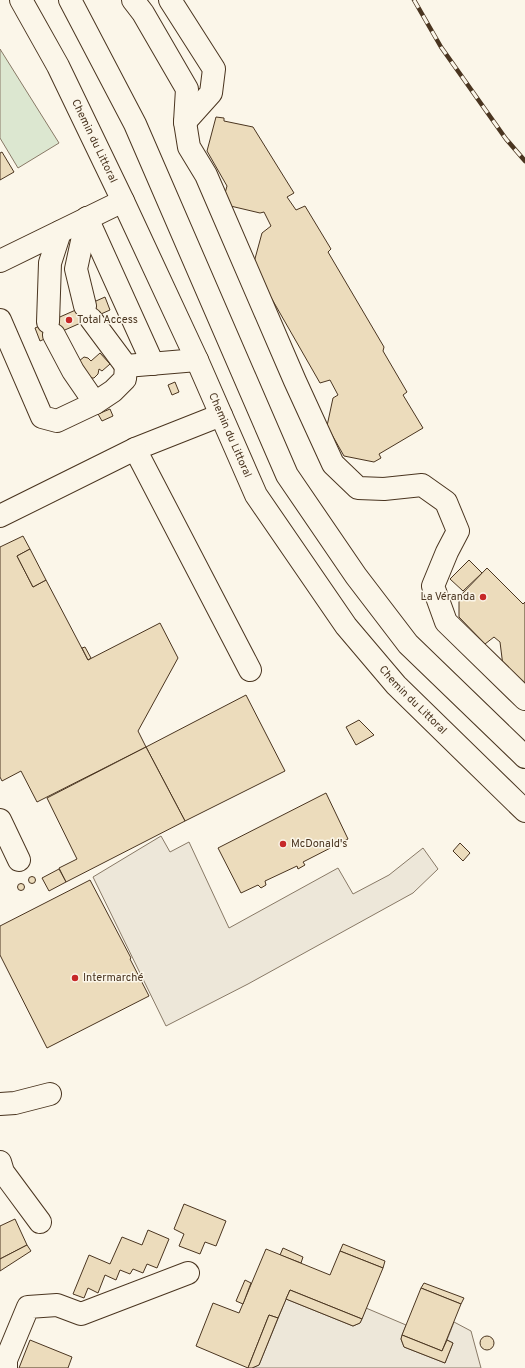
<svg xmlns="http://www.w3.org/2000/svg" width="525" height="1368" font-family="Overpass,sans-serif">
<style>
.green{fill:#dce7d0;stroke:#887966}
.parking{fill:#ede7d9;stroke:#887966}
.building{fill:#ecdcbc;stroke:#4a3520}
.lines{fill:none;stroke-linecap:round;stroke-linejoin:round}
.minor-casing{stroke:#4a3520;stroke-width:24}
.major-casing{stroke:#4a3520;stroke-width:24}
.minor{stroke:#fbf6e9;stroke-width:22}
.major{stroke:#fbf6e9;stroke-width:22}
.rail-casing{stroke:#4a3520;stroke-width:4.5}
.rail{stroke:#fbf6e9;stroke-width:3;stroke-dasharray:9;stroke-linecap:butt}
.poi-dot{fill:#c62828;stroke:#fbf6e9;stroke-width:1.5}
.labels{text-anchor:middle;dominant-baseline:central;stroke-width:3;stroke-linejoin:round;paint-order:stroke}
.street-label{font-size:11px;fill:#4a3520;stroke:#fbf6e9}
.poi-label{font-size:11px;fill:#4a3520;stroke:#fbf6e9;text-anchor:start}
</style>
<rect width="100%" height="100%" fill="#fbf6e9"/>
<path class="green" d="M 0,49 L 59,143 L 18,168 L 0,138 Z"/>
<g class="parking">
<path d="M 161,836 L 170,852 L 189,842 L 229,928 L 338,868 L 353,894 L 389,875 L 423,848 L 438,869 L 413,893 L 248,984 L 166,1026 L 93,877 Z"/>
<path d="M 286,1299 L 353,1326 L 360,1323 L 366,1308 L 406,1325 L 401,1339 L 404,1347 L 445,1363 L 453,1343 L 447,1340 L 454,1322 L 471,1331 L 481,1368 L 252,1368 L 259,1365 Z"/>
</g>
<g class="building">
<path d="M 216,117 L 224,118 L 224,121 L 253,127 L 294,193 L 287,197 L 296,210 L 305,206 L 331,249 L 328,252 L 384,347 L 383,351 L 407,392 L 403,395 L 423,428 L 379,454 L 381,458 L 374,462 L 344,456 L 327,426 L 333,398 L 338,395 L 330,380 L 320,383 L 253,266 L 262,233 L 271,226 L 264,212 L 260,213 L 222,204 L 227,186 L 207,151 Z"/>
<path d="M 2,152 L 14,172 L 0,180 L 0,153 Z"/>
<path d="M 105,297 L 110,310 L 40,341 L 35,328 Z"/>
<path d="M 100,353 L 110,364 L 102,371 L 99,369 L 98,374 L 94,378 L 89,378 L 79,361 L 84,357 L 88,358 L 91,361 Z"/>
<path d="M 175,382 L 179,392 L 172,395 L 168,385 Z"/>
<path d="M 110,409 L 113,416 L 102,421 L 98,414 Z"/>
<path d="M 23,536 L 30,549 L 17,556 L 33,587 L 46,580 L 88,660 L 160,623 L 178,658 L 138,731 L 146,747 L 37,802 L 21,771 L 2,781 L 0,777 L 0,547 Z"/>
<path d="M 30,549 L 46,580 L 33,587 L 17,556 Z"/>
<path d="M 469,560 L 482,573 L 463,591 L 450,579 Z"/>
<path d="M 487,568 L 523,604 L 525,602 L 525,688 L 503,666 L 500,642 L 494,637 L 485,644 L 459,617 L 459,597 Z"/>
<path d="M 85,647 L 91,658 L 88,660 L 82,648 Z"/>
<path d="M 246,695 L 285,771 L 185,821 L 146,747 Z"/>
<path d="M 359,720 L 374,735 L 356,745 L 346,727 Z"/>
<path d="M 146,747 L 185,821 L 66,882 L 59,868 L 77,859 L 47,798 Z"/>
<path d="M 326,793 L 348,839 L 303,862 L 305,865 L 298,869 L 297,866 L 265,881 L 266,885 L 261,888 L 258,885 L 241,893 L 218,848 Z"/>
<path d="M 460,843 L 470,853 L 463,861 L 453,851 Z"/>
<path d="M 59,869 L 66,882 L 49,891 L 42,878 Z"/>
<circle cx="32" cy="880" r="3.5"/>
<path d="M 90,880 L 131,958 L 130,959 L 149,996 L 47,1048 L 0,955 L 0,926 Z"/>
<circle cx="21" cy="887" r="3.5"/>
<path d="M 184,1204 L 226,1221 L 216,1246 L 205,1242 L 200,1254 L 179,1246 L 184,1234 L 174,1229 Z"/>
<path d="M 15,1219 L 27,1245 L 0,1259 L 0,1226 Z"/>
<path d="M 148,1230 L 169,1239 L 157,1268 L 147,1264 L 143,1273 L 133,1269 L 130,1274 L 120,1270 L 116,1280 L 105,1275 L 98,1293 L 88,1288 L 84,1298 L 73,1294 L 89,1255 L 110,1264 L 122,1237 L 142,1245 Z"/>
<path d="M 343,1244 L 385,1261 L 383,1268 L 340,1251 Z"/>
<path d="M 27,1245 L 31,1251 L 0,1271 L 0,1259 Z"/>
<path d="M 283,1248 L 303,1257 L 301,1263 L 280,1255 Z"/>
<path d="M 266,1249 L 330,1275 L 340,1251 L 383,1268 L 362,1319 L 290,1290 L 278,1318 L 269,1315 L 248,1368 L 196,1346 L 213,1303 L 239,1313 Z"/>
<path d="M 245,1280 L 251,1283 L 243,1304 L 236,1301 Z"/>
<path d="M 424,1283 L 464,1298 L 461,1304 L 421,1288 Z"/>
<path d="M 421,1288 L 461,1304 L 442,1351 L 402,1335 Z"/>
<path d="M 290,1290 L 362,1319 L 360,1323 L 353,1326 L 286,1299 Z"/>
<path d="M 269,1315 L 278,1318 L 259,1365 L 252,1368 L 248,1368 Z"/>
<path d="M 402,1335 L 442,1351 L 447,1340 L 453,1343 L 445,1363 L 404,1347 L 401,1339 Z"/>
<circle cx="487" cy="1343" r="7"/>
<path d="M 30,1340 L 72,1357 L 68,1368 L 19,1368 Z"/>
</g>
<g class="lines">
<defs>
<g id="minor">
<path d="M 133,0 L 143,13 L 187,89 L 185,122 L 189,147 L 206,175 L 295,381 L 333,464 L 358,488 L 384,489 L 422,485 L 446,502 L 458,531 L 447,552 L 433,586 L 446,622 L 525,699"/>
<path d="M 170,0 L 214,69 L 211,93 L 185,122"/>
<path d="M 87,218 L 153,364"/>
<path d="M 0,261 L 123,201"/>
<path d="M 85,306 L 76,269 L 87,218"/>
<path d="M 91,319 L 126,366 L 197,360"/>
<path d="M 0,320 L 42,417 L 57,421 L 95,403 L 73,371 L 54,335"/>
<path d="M 48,322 L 50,263 L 60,232"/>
<path d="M 95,403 L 113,391 L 125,379 L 126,366"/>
<path d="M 221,415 L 135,449 L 250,670"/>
<path d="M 0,516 L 135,449"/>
<path d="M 0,820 L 19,860"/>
<path d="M 0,1104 L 15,1103 L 50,1094"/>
<path d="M 0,1162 L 3,1172 L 40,1222"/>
<path d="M 6,1368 L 6,1360 L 28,1307 L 57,1305 L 81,1314 L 188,1273"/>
</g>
<g id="major">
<path id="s1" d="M 21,0 L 58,66 L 123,201 L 197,360 L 256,495 L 346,626 L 396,685 L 525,811"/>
<path d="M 70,0 L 135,124 L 287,475 L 356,576 L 408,644 L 525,757"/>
</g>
</defs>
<use href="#minor" class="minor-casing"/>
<use href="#major" class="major-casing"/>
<use href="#minor" class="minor"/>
<use href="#major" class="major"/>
<defs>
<path id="rail" d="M 414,0 L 441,47 L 506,139 L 525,161"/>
</defs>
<use href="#rail" class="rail-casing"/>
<use href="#rail" class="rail"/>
</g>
<g class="poi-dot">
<circle cx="69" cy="320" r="4"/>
<circle cx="483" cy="597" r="4"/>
<circle cx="283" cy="844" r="4"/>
<circle cx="75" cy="978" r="4"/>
</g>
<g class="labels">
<g class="street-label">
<text stroke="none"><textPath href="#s1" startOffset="159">Chemin du Littoral</textPath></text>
<text stroke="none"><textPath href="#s1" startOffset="483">Chemin du Littoral</textPath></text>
<text stroke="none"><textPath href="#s1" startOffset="807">Chemin du Littoral</textPath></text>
</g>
<g class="poi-label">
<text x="77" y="320">Total Access</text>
<text x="475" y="597" text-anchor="end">La Véranda</text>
<text x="291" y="844">McDonald's</text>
<text x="83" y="978">Intermarché</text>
</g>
</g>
</svg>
